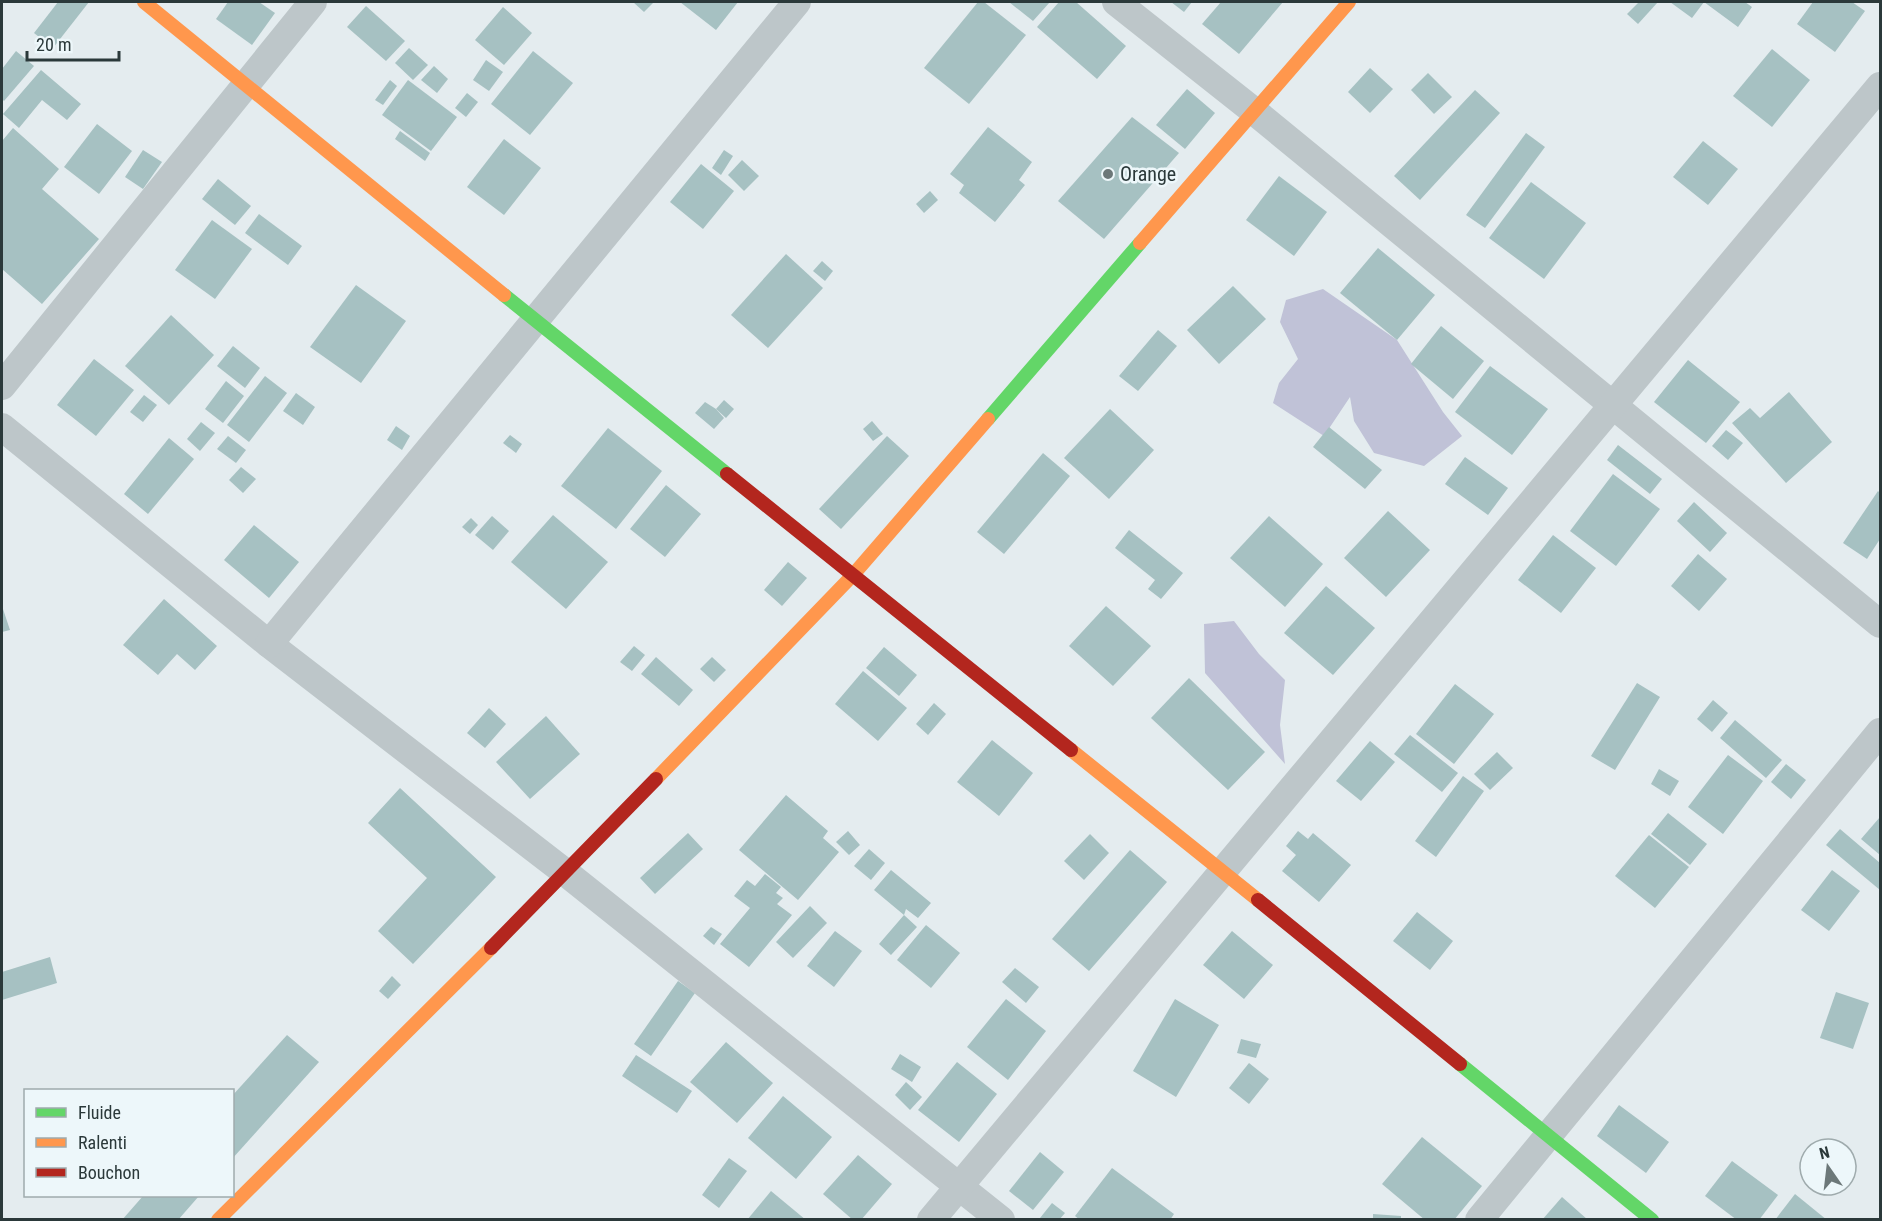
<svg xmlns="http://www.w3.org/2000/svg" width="1882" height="1221" font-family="'Roboto Condensed',sans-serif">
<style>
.green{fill:#c0c2d7}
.building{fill:#a6c1c2}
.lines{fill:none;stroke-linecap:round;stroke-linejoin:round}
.street{stroke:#bdc6c9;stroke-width:28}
.fast{stroke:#63d668;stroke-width:14}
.slow{stroke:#ff974d;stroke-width:14}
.jam{stroke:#b3261e;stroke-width:14}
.poi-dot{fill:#6c7879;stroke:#edf7fa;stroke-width:2}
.labels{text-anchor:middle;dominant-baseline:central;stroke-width:5;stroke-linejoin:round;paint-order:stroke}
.poi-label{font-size:20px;fill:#2b393a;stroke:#edf7fa;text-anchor:start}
</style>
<rect width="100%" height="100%" fill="#e4ecef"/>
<g class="green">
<path d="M 1323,289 L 1397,340 L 1443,412 L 1462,436 L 1424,466 L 1374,453 L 1354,421 L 1350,397 L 1324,436 L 1273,403 L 1279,383 L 1298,359 L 1280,322 L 1286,300 Z"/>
<path d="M 1234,621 L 1259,654 L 1285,680 L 1280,725 L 1285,764 L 1205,673 L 1204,624 Z"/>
</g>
<g class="building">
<path d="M 58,2 L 89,2 L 53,48 L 34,33 Z"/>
<path d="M 228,2 L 259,2 L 275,13 L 252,45 L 216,19 Z"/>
<path d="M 633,2 L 654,2 L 644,12 Z"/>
<path d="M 680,2 L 738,2 L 716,30 Z"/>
<path d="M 978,2 L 984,2 L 1026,35 L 969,104 L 924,68 Z"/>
<path d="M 1009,2 L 1050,2 L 1033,21 Z"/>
<path d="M 1059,2 L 1076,2 L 1126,46 L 1097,79 L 1037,27 Z"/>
<path d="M 1171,2 L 1192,2 L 1184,12 Z"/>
<path d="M 1221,2 L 1283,2 L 1239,54 L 1202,24 Z"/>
<path d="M 1639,2 L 1658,2 L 1638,24 L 1627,14 Z"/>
<path d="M 1670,2 L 1745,2 L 1752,7 L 1738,27 L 1704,2 L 1692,18 Z"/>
<path d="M 1813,2 L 1852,2 L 1865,11 L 1835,52 L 1797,24 Z"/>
<path d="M 366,6 L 405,41 L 386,61 L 347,27 Z"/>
<path d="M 503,7 L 532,33 L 504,65 L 475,40 Z"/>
<path d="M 409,48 L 428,65 L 413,80 L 395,63 Z"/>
<path d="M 1772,49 L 1810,80 L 1772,127 L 1733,96 Z"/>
<path d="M 16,51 L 34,66 L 4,101 L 2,99 L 2,69 Z"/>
<path d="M 533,51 L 573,83 L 530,135 L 491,104 Z"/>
<path d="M 486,60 L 503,72 L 489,91 L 473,80 Z"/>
<path d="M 434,66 L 448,79 L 437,93 L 421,80 Z"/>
<path d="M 1370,68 L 1393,89 L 1370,113 L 1348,92 Z"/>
<path d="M 41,70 L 81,104 L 67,120 L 42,100 L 19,128 L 3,114 Z"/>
<path d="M 1428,73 L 1452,97 L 1434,114 L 1411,90 Z"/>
<path d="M 390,80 L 397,86 L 383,105 L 375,100 Z"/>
<path d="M 408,80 L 457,117 L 431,151 L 382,115 Z"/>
<path d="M 1187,89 L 1215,113 L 1185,149 L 1156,125 Z"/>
<path d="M 1475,90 L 1500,113 L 1420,200 L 1394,176 Z"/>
<path d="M 467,93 L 478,102 L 466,117 L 455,108 Z"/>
<path d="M 1132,117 L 1179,153 L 1104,239 L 1058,201 Z"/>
<path d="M 97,124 L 132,151 L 99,194 L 64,167 Z"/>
<path d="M 988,127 L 1032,162 L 1019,180 L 1025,185 L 995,222 L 959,193 L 964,185 L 950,174 Z"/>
<path d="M 13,128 L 59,169 L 42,189 L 99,239 L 42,304 L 2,269 L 2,141 Z"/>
<path d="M 400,131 L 430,153 L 425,161 L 395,139 Z"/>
<path d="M 1526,133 L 1545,147 L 1485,228 L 1466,215 Z"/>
<path d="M 504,139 L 541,168 L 504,215 L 467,187 Z"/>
<path d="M 1703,141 L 1738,169 L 1708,205 L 1673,177 Z"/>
<path d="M 143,150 L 162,162 L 143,189 L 125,177 Z"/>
<path d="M 724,150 L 733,156 L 721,175 L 712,168 Z"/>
<path d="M 742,160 L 759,176 L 744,191 L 728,175 Z"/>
<path d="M 701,164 L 734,191 L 703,229 L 670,202 Z"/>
<path d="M 1279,176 L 1327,212 L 1294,256 L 1246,220 Z"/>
<path d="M 218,179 L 251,206 L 235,225 L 202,199 Z"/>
<path d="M 1531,182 L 1586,223 L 1544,279 L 1489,238 Z"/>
<path d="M 930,191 L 938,200 L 924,213 L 916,204 Z"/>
<path d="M 259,214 L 302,246 L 288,265 L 245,233 Z"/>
<path d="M 212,220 L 252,249 L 215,299 L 175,270 Z"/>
<path d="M 1378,248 L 1435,295 L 1397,340 L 1340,293 Z"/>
<path d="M 786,254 L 823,288 L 768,348 L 731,315 Z"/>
<path d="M 822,261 L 833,271 L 825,281 L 813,271 Z"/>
<path d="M 356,285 L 406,321 L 361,383 L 310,347 Z"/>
<path d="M 1233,286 L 1266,319 L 1219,364 L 1187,330 Z"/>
<path d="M 171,315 L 214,355 L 169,405 L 125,366 Z"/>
<path d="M 1441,326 L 1484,361 L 1453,399 L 1411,364 Z"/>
<path d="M 1158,330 L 1177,346 L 1138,391 L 1119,376 Z"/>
<path d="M 233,346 L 260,368 L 245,388 L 217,366 Z"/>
<path d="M 94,359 L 134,390 L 96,436 L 57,405 Z"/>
<path d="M 1688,360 L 1740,402 L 1706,443 L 1654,402 Z"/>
<path d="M 1490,366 L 1548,409 L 1512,455 L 1455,412 Z"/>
<path d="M 265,376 L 287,393 L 249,442 L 227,425 Z"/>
<path d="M 226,381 L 244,396 L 223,423 L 205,409 Z"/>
<path d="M 1789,392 L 1832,442 L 1786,483 L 1732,423 L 1750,408 L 1760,418 Z"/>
<path d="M 296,393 L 315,407 L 303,425 L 283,411 Z"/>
<path d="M 144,395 L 157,405 L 143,422 L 130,412 Z"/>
<path d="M 724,400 L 734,409 L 726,418 L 716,409 Z"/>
<path d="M 705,402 L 716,409 L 724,418 L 714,429 L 695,413 Z"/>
<path d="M 1110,409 L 1154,450 L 1109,499 L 1064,458 Z"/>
<path d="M 872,421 L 883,434 L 873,441 L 863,429 Z"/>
<path d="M 201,422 L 215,433 L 200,451 L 187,439 Z"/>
<path d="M 396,426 L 410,436 L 402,450 L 387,440 Z"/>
<path d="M 1329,427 L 1382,470 L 1365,489 L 1313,447 Z"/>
<path d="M 608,428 L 662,471 L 616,529 L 561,486 Z"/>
<path d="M 1726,430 L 1743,443 L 1728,460 L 1712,446 Z"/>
<path d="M 510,435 L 522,444 L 516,453 L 503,443 Z"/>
<path d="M 228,436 L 246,450 L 236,463 L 217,449 Z"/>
<path d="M 887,436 L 909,456 L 841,529 L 819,509 Z"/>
<path d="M 169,438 L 194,459 L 148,514 L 124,494 Z"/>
<path d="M 1618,445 L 1662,479 L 1650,494 L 1607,460 Z"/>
<path d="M 1043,453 L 1070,476 L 1004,554 L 977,532 Z"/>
<path d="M 1465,457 L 1508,488 L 1488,515 L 1445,484 Z"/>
<path d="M 241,467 L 256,479 L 243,493 L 229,480 Z"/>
<path d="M 1613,474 L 1660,509 L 1616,566 L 1570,531 Z"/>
<path d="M 666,485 L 701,514 L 665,557 L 630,529 Z"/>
<path d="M 1878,491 L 1880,493 L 1880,539 L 1867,559 L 1843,543 Z"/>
<path d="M 1694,502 L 1727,533 L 1710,552 L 1677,521 Z"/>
<path d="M 1388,511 L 1430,550 L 1386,597 L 1344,558 Z"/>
<path d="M 553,515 L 608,562 L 566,609 L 511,562 Z"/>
<path d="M 492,516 L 509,531 L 493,550 L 475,535 Z"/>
<path d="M 1269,516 L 1323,564 L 1285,607 L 1230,558 Z"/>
<path d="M 471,518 L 478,525 L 470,534 L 462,527 Z"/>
<path d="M 254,525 L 299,562 L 269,598 L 224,560 Z"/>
<path d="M 1129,530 L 1183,573 L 1161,599 L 1148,589 L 1155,580 L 1115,548 Z"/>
<path d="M 1553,535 L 1596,568 L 1561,613 L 1518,580 Z"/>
<path d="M 1698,554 L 1727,579 L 1699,611 L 1671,586 Z"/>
<path d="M 788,562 L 807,578 L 782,606 L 764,590 Z"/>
<path d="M 1326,586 L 1375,628 L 1333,675 L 1284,633 Z"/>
<path d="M 164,599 L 217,646 L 195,670 L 177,654 L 158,675 L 123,645 Z"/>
<path d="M 2,606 L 10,630 L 2,632 Z"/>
<path d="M 1106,606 L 1151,646 L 1113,686 L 1069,646 Z"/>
<path d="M 634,646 L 645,655 L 632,671 L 620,662 Z"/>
<path d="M 884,647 L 917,675 L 899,696 L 866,668 Z"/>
<path d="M 656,657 L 693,690 L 679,706 L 641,674 Z"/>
<path d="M 712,657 L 726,670 L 714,682 L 700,669 Z"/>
<path d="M 863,671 L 907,708 L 878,741 L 835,704 Z"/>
<path d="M 1189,678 L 1265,752 L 1228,790 L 1151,718 Z"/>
<path d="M 1637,683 L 1660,697 L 1615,770 L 1591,756 Z"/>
<path d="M 1455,684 L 1494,714 L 1454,764 L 1416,734 Z"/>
<path d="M 1713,700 L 1728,713 L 1712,732 L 1697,719 Z"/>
<path d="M 934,703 L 946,714 L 928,735 L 916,724 Z"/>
<path d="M 489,708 L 506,724 L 485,748 L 467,733 Z"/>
<path d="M 546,716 L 580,754 L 530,799 L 496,762 Z"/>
<path d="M 1735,720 L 1782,760 L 1766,778 L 1720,738 Z"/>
<path d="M 1410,735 L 1458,773 L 1442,792 L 1394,754 Z"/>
<path d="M 992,740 L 1033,773 L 999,816 L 957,782 Z"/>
<path d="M 1370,741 L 1395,762 L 1361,801 L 1336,781 Z"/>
<path d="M 1497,752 L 1513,768 L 1490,790 L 1474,774 Z"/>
<path d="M 1728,755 L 1763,781 L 1723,834 L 1688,807 Z"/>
<path d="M 1786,764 L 1806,780 L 1791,799 L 1771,782 Z"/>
<path d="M 1659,769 L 1679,781 L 1670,796 L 1651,784 Z"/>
<path d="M 1463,776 L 1484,791 L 1436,857 L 1415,841 Z"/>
<path d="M 400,788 L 496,877 L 413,964 L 378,931 L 427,878 L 368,823 Z"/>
<path d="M 786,795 L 828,831 L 823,838 L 839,852 L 798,900 L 739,850 Z"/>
<path d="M 1668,813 L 1707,844 L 1690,865 L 1651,834 Z"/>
<path d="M 1880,817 L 1880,855 L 1861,839 Z"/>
<path d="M 1840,829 L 1880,863 L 1880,890 L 1826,845 Z"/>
<path d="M 848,831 L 860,845 L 849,855 L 836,842 Z"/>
<path d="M 1298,831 L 1308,839 L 1313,833 L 1351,865 L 1319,902 L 1282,871 L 1296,855 L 1286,846 Z"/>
<path d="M 688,833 L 703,849 L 655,894 L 640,878 Z"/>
<path d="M 1090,834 L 1109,853 L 1084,880 L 1064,861 Z"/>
<path d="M 1649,835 L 1689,867 L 1655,908 L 1615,876 Z"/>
<path d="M 869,849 L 885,863 L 871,880 L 854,866 Z"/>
<path d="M 1130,850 L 1167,882 L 1089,971 L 1052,939 Z"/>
<path d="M 891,870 L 931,903 L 918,918 L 906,909 L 904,915 L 917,927 L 891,955 L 879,944 L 904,915 L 874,890 Z"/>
<path d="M 1832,870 L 1860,891 L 1829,931 L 1801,910 Z"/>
<path d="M 765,874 L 781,887 L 776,893 L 783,898 L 777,904 L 792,915 L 749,967 L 720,944 L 750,908 L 734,896 L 747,880 L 755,886 Z"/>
<path d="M 810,906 L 827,923 L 793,958 L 776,942 Z"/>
<path d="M 1417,912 L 1453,941 L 1430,970 L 1393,941 Z"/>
<path d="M 926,925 L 960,953 L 931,988 L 897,960 Z"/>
<path d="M 711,927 L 722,934 L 714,945 L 703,936 Z"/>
<path d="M 835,931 L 862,951 L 834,987 L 807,966 Z"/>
<path d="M 1232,931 L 1273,965 L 1244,999 L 1203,965 Z"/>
<path d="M 50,957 L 57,983 L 2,1000 L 2,972 Z"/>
<path d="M 1015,968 L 1039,987 L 1026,1003 L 1002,982 Z"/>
<path d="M 392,976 L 401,985 L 388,999 L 379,991 Z"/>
<path d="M 678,981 L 695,993 L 651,1056 L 634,1044 Z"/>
<path d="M 1836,992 L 1869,1003 L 1853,1049 L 1820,1038 Z"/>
<path d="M 1006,999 L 1046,1031 L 1008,1080 L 967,1047 Z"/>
<path d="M 1175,999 L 1219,1025 L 1176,1097 L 1133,1071 Z"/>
<path d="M 287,1035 L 319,1062 L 232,1159 L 232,1096 Z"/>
<path d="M 1241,1039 L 1261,1044 L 1256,1058 L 1237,1053 Z"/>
<path d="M 726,1042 L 773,1083 L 737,1123 L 690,1082 Z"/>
<path d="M 900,1054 L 921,1067 L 912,1082 L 891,1069 Z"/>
<path d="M 636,1055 L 692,1091 L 677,1113 L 622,1076 Z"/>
<path d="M 957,1062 L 997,1094 L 959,1142 L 918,1110 Z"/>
<path d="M 1249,1063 L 1269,1079 L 1249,1104 L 1229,1088 Z"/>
<path d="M 906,1082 L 922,1097 L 910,1110 L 895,1095 Z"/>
<path d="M 783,1096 L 832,1137 L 796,1179 L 748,1138 Z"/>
<path d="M 1619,1105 L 1669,1142 L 1646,1173 L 1597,1136 Z"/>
<path d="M 1422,1137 L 1482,1186 L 1454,1220 L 1425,1220 L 1382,1184 Z"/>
<path d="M 1040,1152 L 1064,1172 L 1033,1210 L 1009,1191 Z"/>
<path d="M 858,1155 L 892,1184 L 861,1220 L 853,1220 L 823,1194 Z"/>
<path d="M 729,1158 L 747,1171 L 719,1208 L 702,1195 Z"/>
<path d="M 1732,1161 L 1778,1195 L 1759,1220 L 1737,1220 L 1705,1196 Z"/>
<path d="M 1112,1168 L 1174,1214 L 1170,1220 L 1080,1220 L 1075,1216 Z"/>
<path d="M 771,1191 L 806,1220 L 747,1220 Z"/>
<path d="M 1795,1194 L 1827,1220 L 1775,1220 Z"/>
<path d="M 143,1196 L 199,1196 L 178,1220 L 122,1220 Z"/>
<path d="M 1562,1197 L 1588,1220 L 1542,1220 Z"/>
<path d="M 1052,1203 L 1065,1213 L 1059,1220 L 1041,1220 L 1040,1218 Z"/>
<path d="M 1373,1214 L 1401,1216 L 1401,1220 L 1373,1220 Z"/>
</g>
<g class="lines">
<g class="street">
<path d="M 1116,2 L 1255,112 L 1880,624"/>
<path d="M 2,386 L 313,2"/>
<path d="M 2,427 L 269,644 L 566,873 L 1001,1220"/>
<path d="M 269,644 L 797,2"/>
<path d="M 931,1220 L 1880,86"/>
<path d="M 1479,1220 L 1880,732"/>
</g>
<g class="fast">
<path d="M 504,295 L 727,474"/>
<path d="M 988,419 L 1140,243"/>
<path d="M 1460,1064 L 1652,1220"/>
</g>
<g class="slow">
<path d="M 144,2 L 504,295"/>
<path d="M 1140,243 L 1349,2"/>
<path d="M 1071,750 L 1258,900"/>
<path d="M 656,779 L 853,575 L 988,419"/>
<path d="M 218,1220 L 491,948"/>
</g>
<g class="jam">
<path d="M 727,474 L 1071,750"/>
<path d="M 1258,900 L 1460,1064"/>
<path d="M 491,948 L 656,779"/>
</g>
</g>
<circle class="poi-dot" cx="1108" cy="174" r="6"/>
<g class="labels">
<g class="poi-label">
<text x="1120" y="174">Orange</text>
</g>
</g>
<rect width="1882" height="1221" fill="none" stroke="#2b393a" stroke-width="6"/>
<rect x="24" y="1089" width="210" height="108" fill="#edf7fa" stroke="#9fabad" stroke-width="1.5"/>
<rect x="36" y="1108" width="30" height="9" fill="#63d668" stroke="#9fabad" stroke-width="1.5"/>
<text x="78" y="1119" font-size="18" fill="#2b393a">Fluide</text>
<rect x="36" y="1138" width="30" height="9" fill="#ff974d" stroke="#9fabad" stroke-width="1.5"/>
<text x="78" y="1149" font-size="18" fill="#2b393a">Ralenti</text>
<rect x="36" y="1168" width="30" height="9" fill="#b3261e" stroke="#9fabad" stroke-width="1.5"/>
<text x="78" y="1179" font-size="18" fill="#2b393a">Bouchon</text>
<g transform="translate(1828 1167) rotate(346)"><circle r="28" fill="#edf7fa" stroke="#9fabad" stroke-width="1.5"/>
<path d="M0-4.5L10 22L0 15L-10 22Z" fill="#6c7879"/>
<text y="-9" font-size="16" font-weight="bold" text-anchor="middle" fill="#2b393a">N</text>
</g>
<path d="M27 51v9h92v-9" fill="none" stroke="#2b393a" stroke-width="3"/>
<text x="36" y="51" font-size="18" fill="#2b393a" stroke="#edf7fa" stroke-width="4.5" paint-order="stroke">20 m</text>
</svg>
